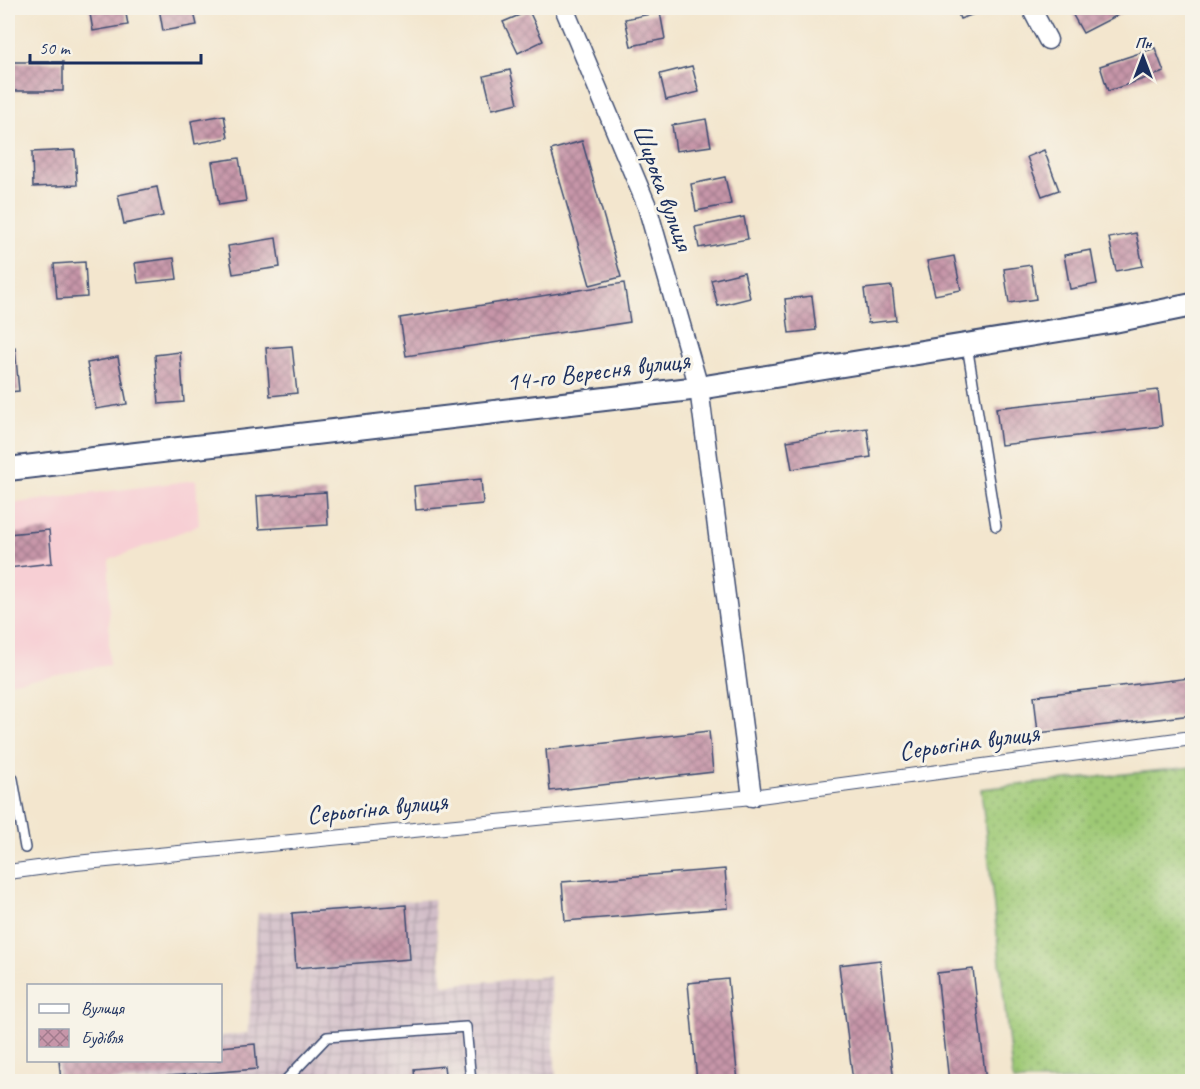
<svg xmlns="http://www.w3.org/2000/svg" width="1200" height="1089" font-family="Caveat,sans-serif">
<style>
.built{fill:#f7cfd4}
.industrial{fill:url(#industrial-grid)}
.grass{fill:url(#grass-dots);stroke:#5c7c6a;stroke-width:1.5}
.building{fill:url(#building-cross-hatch)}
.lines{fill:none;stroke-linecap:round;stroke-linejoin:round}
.service-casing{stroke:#3b4a6f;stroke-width:12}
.pedestrian-casing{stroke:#3b4a6f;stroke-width:16}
.minor-casing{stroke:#3b4a6f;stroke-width:21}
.tertiary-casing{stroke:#3b4a6f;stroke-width:26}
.service{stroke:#fff;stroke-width:9}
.pedestrian{stroke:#fff;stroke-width:14}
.minor{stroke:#fff;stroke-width:18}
.tertiary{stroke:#fff;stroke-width:22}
.labels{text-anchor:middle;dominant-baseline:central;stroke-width:6;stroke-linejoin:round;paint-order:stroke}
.street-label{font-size:26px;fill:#1b2f5e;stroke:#f7f3e8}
</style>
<defs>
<pattern id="industrial-grid" width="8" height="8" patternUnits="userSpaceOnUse" patternTransform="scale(1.5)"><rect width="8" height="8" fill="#d2bdc8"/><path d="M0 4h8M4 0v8" fill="none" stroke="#aa9aa6"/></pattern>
<pattern id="grass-dots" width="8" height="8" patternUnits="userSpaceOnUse" patternTransform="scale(1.5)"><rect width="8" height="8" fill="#9ec975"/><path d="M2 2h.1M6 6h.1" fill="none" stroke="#80a463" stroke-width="1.8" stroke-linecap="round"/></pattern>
<pattern id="building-cross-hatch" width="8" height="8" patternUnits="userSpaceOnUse" patternTransform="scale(1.5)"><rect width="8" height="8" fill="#c796a9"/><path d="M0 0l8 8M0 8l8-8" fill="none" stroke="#a17b8d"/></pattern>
</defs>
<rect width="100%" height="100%" fill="#f7f3e8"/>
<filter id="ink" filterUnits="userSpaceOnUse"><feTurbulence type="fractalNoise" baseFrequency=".0167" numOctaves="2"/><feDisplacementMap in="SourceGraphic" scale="12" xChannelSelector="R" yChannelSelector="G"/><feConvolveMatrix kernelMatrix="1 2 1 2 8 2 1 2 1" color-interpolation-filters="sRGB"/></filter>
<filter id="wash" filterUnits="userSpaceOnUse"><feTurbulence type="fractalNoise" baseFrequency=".008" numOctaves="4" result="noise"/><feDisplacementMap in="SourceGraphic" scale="24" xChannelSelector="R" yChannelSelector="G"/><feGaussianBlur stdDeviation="1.35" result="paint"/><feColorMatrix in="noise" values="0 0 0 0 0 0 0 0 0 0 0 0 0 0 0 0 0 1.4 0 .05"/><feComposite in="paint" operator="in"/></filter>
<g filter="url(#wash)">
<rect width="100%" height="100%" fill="#f3e6ce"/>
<path class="built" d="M 196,480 L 199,525 L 109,560 L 109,665 L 8,683 L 8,504 Z"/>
<path class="industrial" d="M 433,899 L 443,985 L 550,976 L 556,1081 L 58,1082 L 57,1061 L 220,1060 L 221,1036 L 248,1033 L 258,913 Z"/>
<path class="grass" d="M 1192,767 L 1192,1081 L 1013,1081 L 981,789 Z"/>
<g id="blocks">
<g class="building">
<path d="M 89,8 L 125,8 L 128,25 L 93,31 Z"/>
<path d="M 159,8 L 193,8 L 197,25 L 163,31 Z"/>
<path d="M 956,8 L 991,8 L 960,19 Z"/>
<path d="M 1069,8 L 1119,8 L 1122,13 L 1083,33 Z"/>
<path d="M 529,11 L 543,41 L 518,53 L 503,22 Z"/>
<path d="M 660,12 L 665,39 L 631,46 L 625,19 Z"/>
<path d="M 1155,48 L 1164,72 L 1108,91 L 1100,66 Z"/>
<rect x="8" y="62" width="55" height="29"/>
<path d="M 692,66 L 699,92 L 666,100 L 660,74 Z"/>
<path d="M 510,70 L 518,103 L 492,109 L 484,76 Z"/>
<path d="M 224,115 L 228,138 L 195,144 L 191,121 Z"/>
<path d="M 706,119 L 711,146 L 676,151 L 672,125 Z"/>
<path d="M 582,141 L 621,277 L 590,285 L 551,150 Z"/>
<path d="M 75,150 L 77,185 L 33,187 L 32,152 Z"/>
<path d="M 1044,150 L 1059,190 L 1042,196 L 1027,157 Z"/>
<path d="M 239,158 L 246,201 L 219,205 L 212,162 Z"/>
<path d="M 725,177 L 731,204 L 696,211 L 691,184 Z"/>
<path d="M 157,187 L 163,216 L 124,224 L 118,195 Z"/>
<path d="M 744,217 L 748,239 L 699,248 L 695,227 Z"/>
<path d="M 1136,233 L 1143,266 L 1116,271 L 1109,238 Z"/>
<path d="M 276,238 L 280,267 L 233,274 L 228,246 Z"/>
<path d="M 1091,250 L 1097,284 L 1070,289 L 1064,255 Z"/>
<path d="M 954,256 L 961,290 L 935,295 L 927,261 Z"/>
<path d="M 174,258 L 177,279 L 138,283 L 135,263 Z"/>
<path d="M 85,262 L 87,297 L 57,299 L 54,264 Z"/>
<path d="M 1031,265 L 1036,299 L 1009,303 L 1004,269 Z"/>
<path d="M 744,272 L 750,298 L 718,306 L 711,280 Z"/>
<path d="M 624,283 L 630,322 L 406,356 L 400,318 Z"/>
<path d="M 892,286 L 896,320 L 868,323 L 864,289 Z"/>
<path d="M 812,296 L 816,330 L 789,333 L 785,299 Z"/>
<path d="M 292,346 L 297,393 L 270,396 L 266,348 Z"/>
<path d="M 15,348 L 19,391 L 8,392 L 8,349 Z"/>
<path d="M 180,352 L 184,402 L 159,404 L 155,355 Z"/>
<path d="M 118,357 L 127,404 L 96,409 L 87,363 Z"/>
<path d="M 1158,390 L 1162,426 L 1001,445 L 996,408 Z"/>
<path d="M 867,428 L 871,457 L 792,469 L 787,441 Z"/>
<path d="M 481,479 L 483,504 L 416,510 L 414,486 Z"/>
<path d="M 326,492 L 328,525 L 259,529 L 257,496 Z"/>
<path d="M 49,530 L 52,563 L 8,568 L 8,534 Z"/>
<path d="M 1190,678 L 1192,715 L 1038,733 L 1034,696 Z"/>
<path d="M 709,731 L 713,772 L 550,791 L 546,750 Z"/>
<path d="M 725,869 L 728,908 L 565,921 L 562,882 Z"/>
<path d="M 406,905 L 410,959 L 296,968 L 292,913 Z"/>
<path d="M 880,960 L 894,1082 L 853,1082 L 839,965 Z"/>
<path d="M 973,969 L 986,1082 L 949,1082 L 937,973 Z"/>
<path d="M 728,979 L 738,1082 L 697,1082 L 688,983 Z"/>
<path d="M 255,1044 L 257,1069 L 92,1082 L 61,1082 L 59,1060 L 220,1060 L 220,1047 Z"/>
<path d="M 444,1066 L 446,1082 L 415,1082 L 414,1069 Z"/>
</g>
</g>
</g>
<g filter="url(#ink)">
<use href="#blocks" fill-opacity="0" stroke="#3b4a6f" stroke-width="1.5"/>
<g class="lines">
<defs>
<g id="service">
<path d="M 967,345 L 996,526"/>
<path d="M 8,775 L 13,779 L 25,848"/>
<path d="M 284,1082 L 327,1037 L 466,1027 L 471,1082"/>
</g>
<path id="pedestrian" d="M 8,872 L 76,863 L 752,797 L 1192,738"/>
<g id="minor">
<path d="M 564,8 L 647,206 L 699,388 L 752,797"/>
<path d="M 1031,8 L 1048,40"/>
</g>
<path id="tertiary" d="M 8,469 L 699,388 L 1109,322 L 1192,305"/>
</defs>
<use href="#service" class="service-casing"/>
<use href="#pedestrian" class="pedestrian-casing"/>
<use href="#minor" class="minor-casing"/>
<use href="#tertiary" class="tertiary-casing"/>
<use href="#service" class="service"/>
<use href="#pedestrian" class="pedestrian"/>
<use href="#minor" class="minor"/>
<use href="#tertiary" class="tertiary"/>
</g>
</g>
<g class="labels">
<g class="street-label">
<text transform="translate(663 187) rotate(70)">Широка вулиця</text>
<text transform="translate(598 371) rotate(-7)">14-го Вересня вулиця</text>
<text transform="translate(969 742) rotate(-8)">Серьогіна вулиця</text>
<text transform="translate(377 808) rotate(-6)">Серьогіна вулиця</text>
</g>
</g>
<rect width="1200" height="1089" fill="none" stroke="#f7f3e8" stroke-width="30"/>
<rect x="27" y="984" width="195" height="78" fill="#f7f3e8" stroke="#9fa5b1" stroke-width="1.5"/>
<rect x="39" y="1004" width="30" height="9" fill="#ffffff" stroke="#9fa5b1" stroke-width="1.5"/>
<text x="81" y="1014" font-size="18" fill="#1b2f5e">Вулиця</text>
<rect x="39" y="1029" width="30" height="18" fill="url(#building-cross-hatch)" stroke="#9fa5b1" stroke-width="1.5"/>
<text x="81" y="1044" font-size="18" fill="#1b2f5e">Будівля</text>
<g transform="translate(1143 57)" stroke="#f7f3e8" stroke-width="4.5" paint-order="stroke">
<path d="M0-4.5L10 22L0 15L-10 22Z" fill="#1b2f5e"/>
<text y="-9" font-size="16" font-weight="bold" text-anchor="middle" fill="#1b2f5e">Пн</text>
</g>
<path d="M30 54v9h171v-9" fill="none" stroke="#1b2f5e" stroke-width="3"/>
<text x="39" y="54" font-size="18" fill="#1b2f5e" stroke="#f7f3e8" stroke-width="4.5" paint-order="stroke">50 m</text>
</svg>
